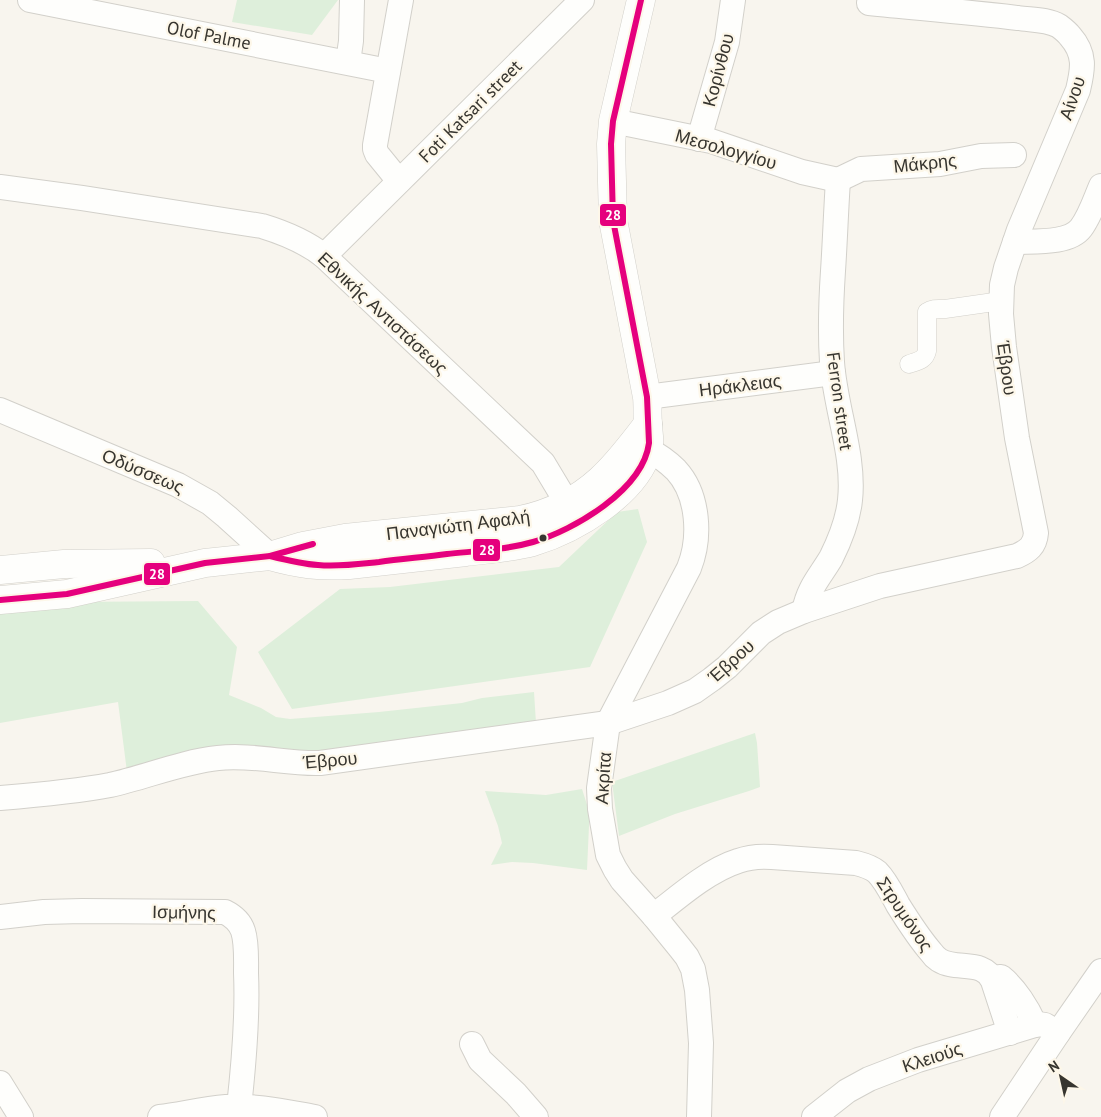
<svg xmlns="http://www.w3.org/2000/svg" width="1101" height="1117" font-family="'PT Sans',sans-serif">
<style>
.green{fill:#deefdb}
.lines{fill:none;stroke-linecap:round;stroke-linejoin:round}
.pedestrian-casing{stroke:#d2d0ca;stroke-width:19}
.minor-casing{stroke:#d2d0ca;stroke-width:26}
.tertiary-casing{stroke:#d2d0ca;stroke-width:29}
.pedestrian{stroke:#fefefc;stroke-width:18}
.minor{stroke:#fefefc;stroke-width:24}
.tertiary{stroke:#fefefc;stroke-width:28}
.bus-1-casing{stroke:#fdf7e9;stroke-width:10}
.bus-1{stroke:#e5007d;stroke-width:6}
.bus-dot{fill:#37352f;stroke:#fdf7e9;stroke-width:2}
.labels{text-anchor:middle;dominant-baseline:central;stroke-width:4.5;stroke-linejoin:round;paint-order:stroke}
.street-label{font-size:18px;fill:#37352f;stroke:#fdf7e9}
.line-badge{stroke:#fdf7e9;stroke-width:2}
.badge-label{font-size:14px;text-anchor:middle;font-weight:bold;fill:#fff}
</style>
<rect width="100%" height="100%" fill="#f8f5ee"/>
<g class="green">
<path d="M 237,0 L 338,0 L 312,35 L 232,22 Z"/>
<path d="M 638,509 L 647,542 L 590,667 L 292,709 L 258,652 L 340,589 L 390,587 L 559,567 L 617,512 Z"/>
<path d="M 198,601 L 237,647 L 229,695 L 261,708 L 276,717 L 290,719 L 379,712 L 462,703 L 482,698 L 534,692 L 536,723 L 329,751 L 127,772 L 118,702 L 0,723 L 0,609 L 67,602 Z"/>
<path d="M 755,733 L 757,743 L 760,787 L 749,791 L 675,814 L 619,836 L 612,782 Z"/>
<path d="M 582,789 L 589,811 L 589,826 L 587,870 L 533,863 L 512,862 L 491,865 L 502,843 L 498,826 L 485,791 L 546,795 Z"/>
</g>
<g class="lines">
<defs>
<path id="pedestrian" d="M 909,364 C 918,361 925,360 927,351 L 927,312 C 933,308 938,309 945,309 L 1001,301"/>
<g id="minor">
<path d="M 30,0 L 388,71"/>
<path d="M 348,62 L 351,41 L 352,0"/>
<path d="M 613,121 L 711,141 L 802,172 L 838,180"/>
<path d="M 699,139 L 727,42 L 733,0"/>
<path d="M 838,180 L 861,169 L 940,164 L 981,156 L 1014,155"/>
<path d="M 399,181 L 377,154 L 375,149 L 375,145 L 401,0"/>
<path d="M 0,187 L 82,198 L 262,226 C 285,233 305,241 324,256 L 543,463 L 567,503"/>
<path d="M 1015,242 C 1034,241 1069,244 1081,228 C 1090,216 1095,200 1101,186"/>
<path d="M 324,256 L 582,0"/>
<path d="M 647,397 L 833,373"/>
<path d="M 0,410 L 178,485 L 210,503 L 227,517 L 270,556"/>
<path d="M 648,450 C 658,455 668,462 676,470 C 699,495 701,538 689,568 L 608,723 L 599,788 L 600,809 L 608,855 L 615,869 L 622,880 L 654,916 L 680,948 L 687,957 L 693,969 L 697,990 L 701,1043 L 699,1117"/>
<path d="M 804,611 C 809,587 819,578 831,558 C 840,540 848,520 850,500 C 855,456 835,407 832,362 C 830,332 831,301 833,271 C 835,241 836,210 838,180"/>
<path d="M 0,798 C 37,795 74,792 110,785 C 146,777 181,762 218,758 C 252,754 286,764 320,763 L 608,723 L 668,703 L 695,691 L 712,679 L 727,667 L 761,633 L 778,622 L 804,611 L 880,586 L 1017,556 C 1028,551 1035,546 1036,533 L 1017,438 L 1004,347 L 1001,314 L 1002,285 L 1006,268 L 1019,230 L 1078,90 C 1083,69 1086,54 1070,36 C 1067,32 1063,29 1059,26 C 1047,19 1031,20 1018,18 C 968,12 918,8 869,3 L 870,0"/>
<path d="M 654,916 C 678,897 709,870 738,861 C 749,857 760,856 772,857 L 856,863 C 864,865 871,867 877,872 C 886,881 892,894 898,905 C 908,921 918,937 931,952 C 933,955 936,958 939,960 C 956,971 984,959 993,981 L 1010,1033"/>
<path d="M 0,917 L 44,912 L 82,911 L 225,912 C 233,916 240,922 243,931 C 247,943 246,961 246,973 C 248,1018 244,1062 239,1107"/>
<path d="M 992,978 L 1001,977 C 1015,988 1028,1009 1035,1025"/>
<path d="M 472,1044 L 480,1060 L 516,1094 L 536,1117"/>
<path d="M 0,1083 L 21,1117"/>
<path d="M 160,1117 C 182,1114 204,1109 226,1107 C 256,1105 286,1112 315,1117"/>
<path d="M 814,1117 L 847,1091 L 869,1079 L 918,1060 L 1038,1024 L 1045,1025 L 1058,1033"/>
<path d="M 1002,1117 L 1058,1033 L 1101,971"/>
</g>
<g id="tertiary">
<path d="M 270,556 C 298,564 320,567 349,565 C 388,561 427,556 466,552 C 488,549 511,548 533,542 C 575,529 635,494 648,450 C 651,441 648,433 648,424 C 647,415 648,406 647,397 L 613,220 L 611,144 L 613,121 L 641,0"/>
<path d="M 0,570 L 64,564 L 151,563"/>
<path d="M 0,600 L 67,594 L 205,563 L 270,556 L 303,546 L 345,538 L 520,520 C 549,514 578,500 600,480 C 618,464 633,443 648,424"/>
</g>
</defs>
<use href="#pedestrian" class="pedestrian-casing"/>
<use href="#minor" class="minor-casing"/>
<use href="#tertiary" class="tertiary-casing"/>
<use href="#pedestrian" class="pedestrian"/>
<use href="#minor" class="minor"/>
<use href="#tertiary" class="tertiary"/>
<defs>
<g id="bus-1">
<path d="M 270,556 C 286,560 302,564 318,565 C 339,567 359,564 379,562 C 401,559 424,557 447,554 C 475,551 505,550 533,542 C 574,530 643,490 649,443 L 647,397 L 613,220 L 611,144 L 613,121 L 641,0"/>
<path d="M 0,600 L 67,594 L 205,563 L 270,556 L 313,544"/>
</g>
</defs>
<use href="#bus-1" class="bus-1-casing"/>
<use href="#bus-1" class="bus-1"/>
</g>
<circle class="bus-dot" cx="543" cy="538" r="4.5"/>
<g class="labels">
<g class="street-label">
<text transform="translate(209 35) rotate(11)">Olof Palme</text>
<text transform="translate(718 70) rotate(-75)">Κορίνθου</text>
<text transform="translate(1072 98) rotate(-71)">Αίνου</text>
<text transform="translate(470 111) rotate(-45)">Foti Katsari street</text>
<text transform="translate(726 149) rotate(16)">Μεσολογγίου</text>
<text transform="translate(925 163) rotate(-6)">Μάκρης</text>
<text transform="translate(383 313) rotate(43)">Εθνικής Αντιστάσεως</text>
<text transform="translate(1007 368) rotate(82)">Έβρου</text>
<text transform="translate(740 385) rotate(-7)">Ηράκλειας</text>
<text transform="translate(840 401) rotate(82)">Ferron street</text>
<text transform="translate(143 471) rotate(23)">Οδύσσεως</text>
<text transform="translate(458 525) rotate(-7)">Παναγιώτη Αφαλή</text>
<text transform="translate(731 661) rotate(-42)">Έβρου</text>
<text transform="translate(330 760) rotate(-5)">Έβρου</text>
<text transform="translate(603 778) rotate(-86)">Ακρίτα</text>
<text transform="translate(184 912) rotate(1)">Ισμήνης</text>
<text transform="translate(905 914) rotate(56)">Στρυμόνος</text>
<text transform="translate(932 1057) rotate(-18)">Κλειούς</text>
</g>
</g>
<g class="line-badge">
<rect x="599" y="203" width="28" height="24" rx="5" fill="#e5007d"/>
<rect x="472" y="538" width="29" height="24" rx="5" fill="#e5007d"/>
<rect x="143" y="562" width="28" height="24" rx="5" fill="#e5007d"/>
</g>
<g class="badge-label">
<text x="613" y="220">28</text>
<text x="487" y="555">28</text>
<text x="157" y="579">28</text>
</g>
<g transform="translate(1061 1077) rotate(326)" stroke="#fdf7e9" stroke-width="4" paint-order="stroke">
<path d="M0-4L9 19L0 12L-9 19Z" fill="#37352f"/>
<text y="-8" font-size="14" font-weight="bold" text-anchor="middle" fill="#37352f">N</text>
</g>
</svg>
